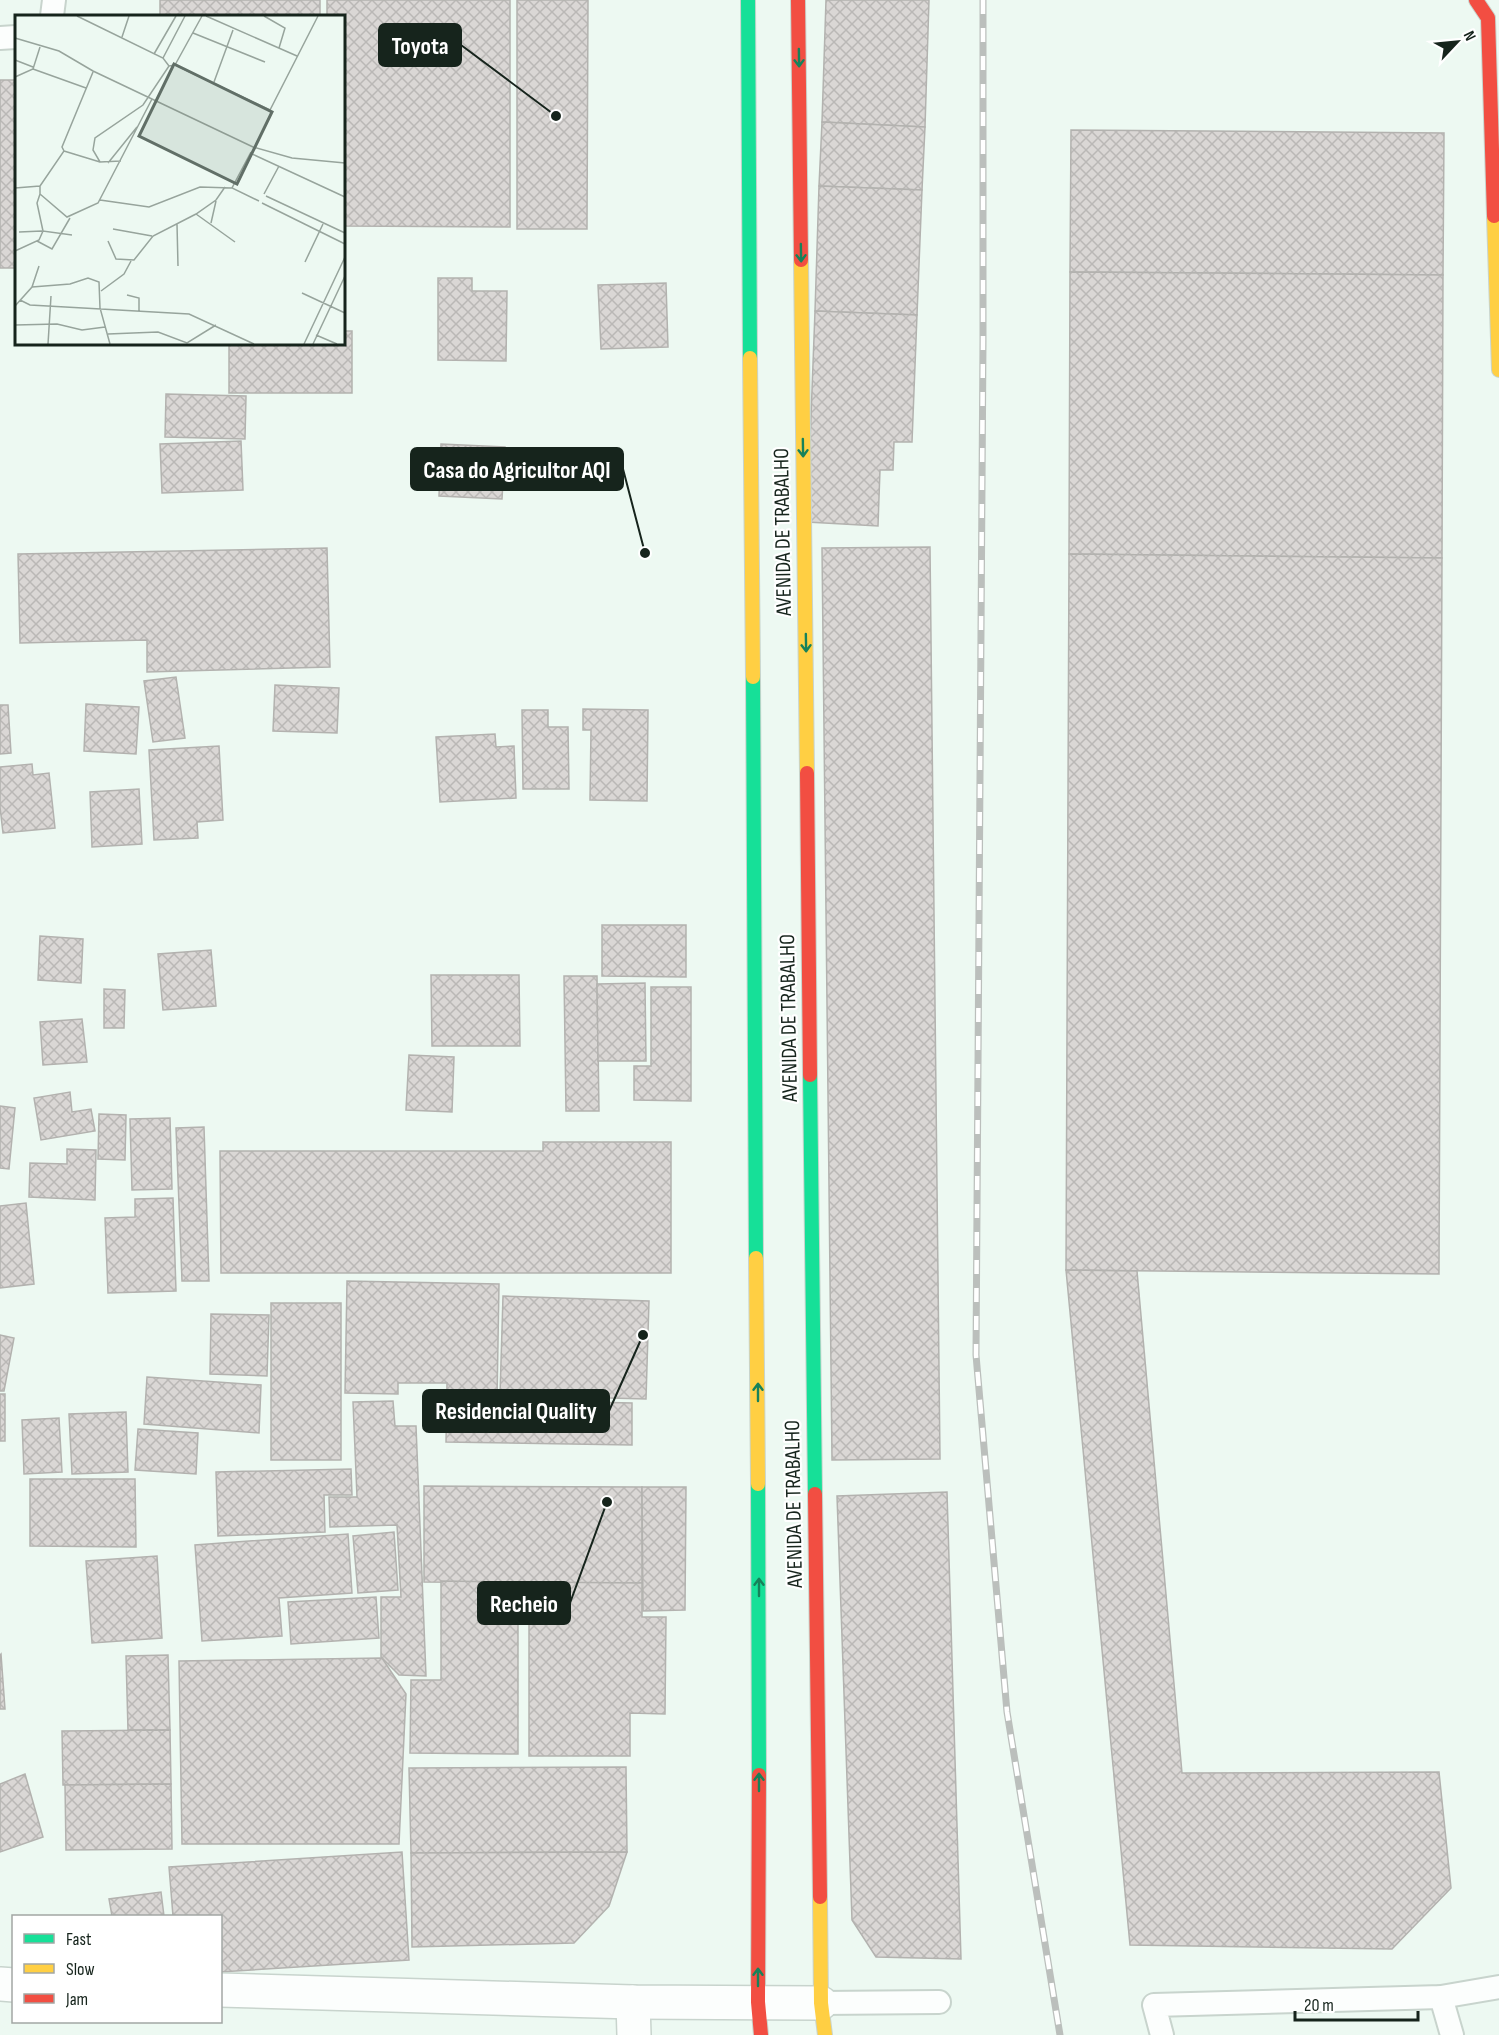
<svg xmlns="http://www.w3.org/2000/svg" width="1499" height="2035" font-family="'Sofia Sans Condensed',sans-serif">
<style>
.building{fill:url(#building-cross-hatch);stroke:#b3b2af;stroke-width:1.5}
.lines{fill:none;stroke-linecap:round;stroke-linejoin:round}
.lane-casing{stroke:#c8d4cd;stroke-width:26}
.street-casing{stroke:#c8d4cd;stroke-width:36}
.fast-casing{stroke:#c8d4cd;stroke-width:16}
.slow-casing{stroke:#c8d4cd;stroke-width:16}
.jam-casing{stroke:#c8d4cd;stroke-width:16}
.lane{stroke:#fcfefd;stroke-width:22}
.street{stroke:#fcfefd;stroke-width:33}
.fast{stroke:#16e098;stroke-width:14}
.slow{stroke:#ffcf43;stroke-width:14}
.jam{stroke:#f24e42;stroke-width:14}
.rail-casing{stroke:#bbbfbc;stroke-width:7}
.rail{stroke:#fff;stroke-width:4.5;stroke-dasharray:14;stroke-linecap:butt}
.oneway{stroke:#16825a}
.labels{text-anchor:middle;dominant-baseline:central;stroke-width:4.5;stroke-linejoin:round;paint-order:stroke}
.street-label{font-size:22px;fill:#16241c;stroke:#fff}
.inset-road{fill:none;stroke:#97a49c;stroke-width:1.5}
.view{fill:#616f67;fill-opacity:0.15;stroke:#616f67;stroke-width:3}
.inset-edge{fill:none;stroke:#16241c;stroke-width:3}
.leader{fill:none;stroke:#16241c;stroke-width:2}
.callout-dot{fill:#16241c;stroke:#fff;stroke-width:2}
.callout{fill:#16241c;stroke:#16241c;stroke-width:2}
.callout-label{font-size:24px;text-anchor:middle;font-weight:bold;fill:#fff}
</style>
<defs>
<pattern id="building-cross-hatch" width="8" height="8" patternUnits="userSpaceOnUse" patternTransform="scale(1.5)"><rect width="8" height="8" fill="#dad7d5"/><path d="M0 0l8 8M0 8l8-8" fill="none" stroke="#bab8b6"/></pattern>
</defs>
<rect width="100%" height="100%" fill="#edf9f2"/>
<g class="building">
<rect x="160" y="0" width="160" height="16"/>
<path d="M 327,0 L 510,0 L 510,227 L 344,226 L 344,16 L 327,16 Z"/>
<path d="M 517,0 L 588,0 L 587,229 L 517,229 Z"/>
<path d="M 826,0 L 929,0 L 925,127 L 822,122 Z"/>
<rect x="0" y="80" width="16" height="188"/>
<path d="M 822,122 L 925,127 L 922,190 L 819,186 Z"/>
<path d="M 1071,130 L 1444,133 L 1443,275 L 1070,272 Z"/>
<path d="M 819,186 L 922,190 L 917,315 L 815,311 Z"/>
<path d="M 1070,272 L 1443,275 L 1442,558 L 1069,554 Z"/>
<path d="M 438,278 L 472,278 L 472,291 L 507,291 L 506,361 L 438,360 Z"/>
<path d="M 666,283 L 668,347 L 601,349 L 598,285 Z"/>
<path d="M 815,311 L 917,315 L 912,442 L 894,442 L 893,470 L 880,470 L 878,526 L 807,522 Z"/>
<path d="M 344,331 L 352,331 L 352,393 L 229,393 L 229,344 L 344,344 Z"/>
<path d="M 166,394 L 246,396 L 245,439 L 165,437 Z"/>
<path d="M 241,441 L 243,490 L 162,493 L 160,444 Z"/>
<path d="M 441,444 L 505,447 L 502,499 L 439,496 Z"/>
<path d="M 930,547 L 940,1459 L 832,1460 L 822,548 Z"/>
<path d="M 327,548 L 330,667 L 147,672 L 147,640 L 20,643 L 18,554 Z"/>
<path d="M 1069,554 L 1442,558 L 1439,1274 L 1066,1270 Z"/>
<path d="M 176,677 L 185,738 L 153,742 L 144,681 Z"/>
<path d="M 275,685 L 339,688 L 337,733 L 273,731 Z"/>
<path d="M 86,704 L 139,707 L 136,754 L 84,751 Z"/>
<path d="M 0,705 L 8,705 L 11,753 L 0,754 Z"/>
<path d="M 583,709 L 648,710 L 647,801 L 590,800 L 591,730 L 583,730 Z"/>
<path d="M 522,710 L 548,710 L 548,727 L 568,727 L 569,789 L 523,789 Z"/>
<path d="M 495,734 L 496,747 L 514,746 L 516,798 L 440,802 L 436,737 Z"/>
<path d="M 219,746 L 223,820 L 197,822 L 198,838 L 154,840 L 149,750 Z"/>
<path d="M 32,764 L 33,775 L 49,773 L 55,828 L 3,833 L 0,807 L 0,767 Z"/>
<path d="M 139,789 L 142,844 L 92,847 L 90,792 Z"/>
<path d="M 602,925 L 686,925 L 686,977 L 602,976 Z"/>
<path d="M 40,936 L 83,939 L 81,983 L 38,980 Z"/>
<path d="M 211,950 L 216,1006 L 163,1010 L 158,954 Z"/>
<path d="M 431,975 L 519,975 L 520,1046 L 432,1046 Z"/>
<path d="M 564,976 L 597,976 L 599,1111 L 566,1111 Z"/>
<path d="M 645,983 L 646,1061 L 598,1061 L 597,984 Z"/>
<path d="M 651,987 L 691,987 L 691,1101 L 634,1100 L 634,1066 L 651,1066 Z"/>
<path d="M 104,989 L 125,990 L 124,1028 L 104,1028 Z"/>
<path d="M 82,1019 L 87,1062 L 43,1065 L 40,1022 Z"/>
<path d="M 409,1055 L 454,1057 L 452,1112 L 406,1110 Z"/>
<path d="M 70,1092 L 72,1112 L 91,1109 L 95,1131 L 41,1140 L 34,1098 Z"/>
<path d="M 0,1106 L 15,1108 L 9,1169 L 0,1168 Z"/>
<path d="M 99,1114 L 126,1115 L 125,1160 L 98,1159 Z"/>
<path d="M 170,1118 L 172,1189 L 132,1190 L 130,1119 Z"/>
<path d="M 204,1127 L 209,1281 L 182,1281 L 176,1128 Z"/>
<path d="M 543,1142 L 671,1142 L 671,1273 L 221,1273 L 220,1151 L 543,1151 Z"/>
<path d="M 67,1149 L 96,1150 L 95,1200 L 29,1197 L 30,1163 L 67,1164 Z"/>
<path d="M 173,1198 L 176,1291 L 108,1293 L 105,1218 L 135,1217 L 135,1199 Z"/>
<path d="M 26,1203 L 34,1284 L 0,1288 L 0,1206 Z"/>
<path d="M 1066,1270 L 1137,1271 L 1182,1773 L 1439,1772 L 1451,1888 L 1392,1949 L 1130,1945 Z"/>
<path d="M 347,1281 L 499,1284 L 497,1400 L 632,1403 L 632,1445 L 446,1442 L 447,1383 L 398,1383 L 398,1394 L 345,1393 Z"/>
<path d="M 503,1296 L 649,1301 L 646,1399 L 500,1395 Z"/>
<rect x="271" y="1303" width="70" height="157"/>
<path d="M 211,1314 L 269,1315 L 267,1376 L 210,1374 Z"/>
<path d="M 0,1335 L 14,1338 L 4,1391 L 0,1391 Z"/>
<path d="M 147,1377 L 261,1385 L 259,1433 L 144,1424 Z"/>
<rect x="0" y="1394" width="5" height="47"/>
<path d="M 393,1401 L 395,1426 L 416,1426 L 426,1676 L 399,1675 L 381,1657 L 381,1597 L 401,1597 L 397,1525 L 330,1527 L 329,1497 L 357,1497 L 353,1402 Z"/>
<path d="M 126,1412 L 128,1472 L 72,1474 L 69,1414 Z"/>
<path d="M 59,1418 L 62,1472 L 24,1474 L 22,1420 Z"/>
<path d="M 138,1429 L 198,1433 L 196,1474 L 135,1470 Z"/>
<path d="M 351,1469 L 352,1495 L 324,1495 L 325,1532 L 218,1536 L 216,1472 Z"/>
<path d="M 30,1479 L 135,1479 L 136,1547 L 30,1546 Z"/>
<path d="M 424,1486 L 642,1487 L 642,1583 L 424,1582 Z"/>
<path d="M 642,1487 L 686,1487 L 685,1610 L 643,1611 Z"/>
<path d="M 947,1492 L 961,1959 L 876,1957 L 852,1920 L 837,1496 Z"/>
<path d="M 394,1532 L 398,1590 L 358,1593 L 353,1536 Z"/>
<path d="M 348,1534 L 352,1593 L 279,1598 L 282,1636 L 202,1641 L 195,1545 Z"/>
<path d="M 157,1556 L 162,1638 L 92,1643 L 86,1561 Z"/>
<path d="M 441,1581 L 518,1582 L 518,1754 L 410,1753 L 411,1680 L 441,1680 Z"/>
<path d="M 529,1582 L 642,1583 L 642,1617 L 666,1617 L 665,1714 L 630,1713 L 630,1756 L 529,1756 Z"/>
<path d="M 376,1597 L 379,1638 L 291,1644 L 288,1602 Z"/>
<path d="M 1,1654 L 5,1709 L 0,1709 L 0,1655 Z"/>
<path d="M 168,1655 L 170,1730 L 128,1730 L 126,1656 Z"/>
<path d="M 382,1658 L 406,1694 L 399,1844 L 182,1844 L 179,1661 Z"/>
<path d="M 170,1730 L 171,1784 L 63,1785 L 62,1731 Z"/>
<path d="M 626,1767 L 627,1852 L 411,1853 L 409,1768 Z"/>
<path d="M 25,1774 L 43,1837 L 0,1852 L 0,1784 Z"/>
<path d="M 171,1784 L 172,1849 L 66,1850 L 65,1785 Z"/>
<path d="M 402,1852 L 409,1960 L 220,1972 L 220,1916 L 173,1916 L 169,1867 Z"/>
<path d="M 627,1852 L 609,1906 L 574,1943 L 412,1947 L 411,1853 Z"/>
<path d="M 161,1892 L 164,1916 L 112,1916 L 109,1899 Z"/>
</g>
<g class="lines">
<defs>
<g id="lane">
<path d="M 52,16 L 54,0"/>
<path d="M 0,38 L 16,37"/>
<path d="M 1441,1997 L 1452,2035"/>
<path d="M 821,2003 L 939,2002"/>
<path d="M 1162,2035 L 1154,2005 L 1441,1997 L 1499,1987"/>
</g>
<g id="street">
<path d="M 0,1984 L 14,1985"/>
<path d="M 220,1990 L 633,2002 L 821,2003"/>
<path d="M 633,2002 L 634,2035"/>
</g>
<g id="fast">
<path d="M 748,0 L 750,358"/>
<path d="M 753,677 L 756,1258"/>
<path d="M 810,1075 L 815,1494"/>
<path d="M 758,1484 L 759,1775"/>
</g>
<g id="slow">
<path d="M 1494,216 L 1499,370"/>
<path d="M 801,260 L 807,773"/>
<path d="M 750,358 L 753,677"/>
<path d="M 756,1258 L 758,1484"/>
<path d="M 820,1897 L 821,2003 L 825,2035"/>
</g>
<g id="jam">
<path d="M 798,0 L 801,260"/>
<path d="M 1476,0 L 1488,18 L 1494,216"/>
<path d="M 807,773 L 810,1075"/>
<path d="M 815,1494 L 820,1897"/>
<path d="M 759,1775 L 758,2002 L 761,2035"/>
</g>
</defs>
<use href="#lane" class="lane-casing"/>
<use href="#street" class="street-casing"/>
<use href="#fast" class="fast-casing"/>
<use href="#slow" class="slow-casing"/>
<use href="#jam" class="jam-casing"/>
<use href="#lane" class="lane"/>
<use href="#street" class="street"/>
<use href="#fast" class="fast"/>
<use href="#slow" class="slow"/>
<use href="#jam" class="jam"/>
<defs>
<path id="rail" d="M 983,0 L 983,341 L 976,1355 L 1007,1712 L 1060,2035"/>
</defs>
<use href="#rail" class="rail-casing"/>
<use href="#rail" class="rail"/>
</g>
<defs><path id="oneway-shaft" d="M-6 0H5M1.5-3L5.5 0L1.5 3" fill="none" stroke-width="1.6" stroke-linecap="round" stroke-linejoin="round" transform="scale(1.5)"/></defs>
<g class="oneway">
<use href="#oneway-shaft" transform="translate(799 58) rotate(89)"/>
<use href="#oneway-shaft" transform="translate(801 253) rotate(89)"/>
<use href="#oneway-shaft" transform="translate(803 448) rotate(89)"/>
<use href="#oneway-shaft" transform="translate(806 643) rotate(89)"/>
<use href="#oneway-shaft" transform="translate(758 1392) rotate(-90)"/>
<use href="#oneway-shaft" transform="translate(759 1587) rotate(-90)"/>
<use href="#oneway-shaft" transform="translate(759 1782) rotate(-90)"/>
<use href="#oneway-shaft" transform="translate(758 1977) rotate(-90)"/>
</g>
<g class="labels">
<g class="street-label">
<text transform="translate(783 532) rotate(-91)">AVENIDA DE TRABALHO</text>
<text transform="translate(789 1018) rotate(-91)">AVENIDA DE TRABALHO</text>
<text transform="translate(794 1504) rotate(-91)">AVENIDA DE TRABALHO</text>
</g>
</g>
<g transform="translate(15 15)">
<rect width="330" height="330" fill="#edf9f2"/>
<path class="inset-road" d="M 62,1 L 148,43 L 154,51M 191,1 L 282,41M 249,1 L 270,13 L 264,33M 178,18 L 250,47M 107,22 L 114,1M 0,23 L 44,36 L 78,56 L 238,132 L 277,143 L 330,148M 139,39 L 161,1M 148,43 L 170,1M 0,45 L 18,52M 160,50 L 187,1M 154,51 L 160,50 L 255,95 L 303,1M 18,54 L 71,73M 78,57 L 47,132 L 49,136 L 25,171 L 25,179 L 52,202 L 83,188 L 137,84M 0,62 L 18,54 L 25,32M 199,67 L 218,15M 49,136 L 85,147M 236,137 L 217,173 L 244,186M 235,138 L 330,182M 106,146 L 85,147 L 78,135 L 80,123 L 128,90 L 154,51M 93,148 L 122,112M 0,173 L 25,171M 25,179 L 22,188 L 28,216M 249,179 L 264,151M 251,181 L 330,218M 85,185 L 134,192 L 185,172 L 217,173M 247,188 L 330,229M 181,199 L 220,227M 196,208 L 201,186M 162,209 L 163,251M 98,214 L 137,221M 4,217 L 27,216M 22,226 L 37,234 L 55,203M 93,226 L 101,244 L 119,245 L 138,221 L 181,199 L 201,185 L 210,172M 0,236 L 24,225 L 28,216 L 57,220M 290,247 L 308,209M 17,272 L 55,269 L 73,263 L 84,267 L 85,293 L 95,329M 86,276 L 109,259 L 116,246M 287,278 L 330,298M 112,280 L 124,283 L 124,296M 5,285 L 15,290 L 174,299 L 239,329M 0,291 L 17,272 L 24,251M 0,310 L 42,309 L 67,315 L 90,312M 93,319 L 143,317 L 172,328 L 201,310M 301,320 L 322,329M 33,329 L 36,281M 289,329 L 330,242M 298,329 L 330,261"/>
<path class="view" d="M 159,49 L 257,97 L 222,169 L 124,121 Z"/>
<rect width="330" height="330" class="inset-edge"/>
</g>
<path class="leader" d="M556 116L461 45M645 553L623 469M643 1335L609 1411M607 1502L570 1603"/>
<g class="callout-dot">
<circle cx="556" cy="116" r="6"/>
<circle cx="645" cy="553" r="6"/>
<circle cx="643" cy="1335" r="6"/>
<circle cx="607" cy="1502" r="6"/>
</g>
<g class="callout">
<rect x="379" y="24" width="82" height="42" rx="6"/>
<rect x="411" y="448" width="212" height="42" rx="6"/>
<rect x="423" y="1390" width="186" height="42" rx="6"/>
<rect x="478" y="1582" width="92" height="42" rx="6"/>
</g>
<g class="callout-label">
<text x="420" y="54">Toyota</text>
<text x="517" y="478">Casa do Agricultor AQI</text>
<text x="516" y="1419">Residencial Quality</text>
<text x="524" y="1612">Recheio</text>
</g>
<rect x="12" y="1915" width="210" height="108" fill="#ffffff" stroke="#a2a7a4" stroke-width="1.5"/>
<rect x="24" y="1934" width="30" height="9" fill="#16e098" stroke="#a2a7a4" stroke-width="1.5"/>
<text x="66" y="1945" font-size="18" fill="#16241c">Fast</text>
<rect x="24" y="1964" width="30" height="9" fill="#ffcf43" stroke="#a2a7a4" stroke-width="1.5"/>
<text x="66" y="1975" font-size="18" fill="#16241c">Slow</text>
<rect x="24" y="1994" width="30" height="9" fill="#f24e42" stroke="#a2a7a4" stroke-width="1.5"/>
<text x="66" y="2005" font-size="18" fill="#16241c">Jam</text>
<g transform="translate(1457 42) rotate(64)" stroke="#ffffff" stroke-width="4.5" paint-order="stroke">
<path d="M0-4.5L10 22L0 15L-10 22Z" fill="#16241c"/>
<text y="-9" font-size="16" font-weight="bold" text-anchor="middle" fill="#16241c">N</text>
</g>
<path d="M1295 2011v9h123v-9" fill="none" stroke="#16241c" stroke-width="3"/>
<text x="1304" y="2011" font-size="18" fill="#16241c" stroke="#ffffff" stroke-width="4.5" paint-order="stroke">20 m</text>
</svg>
